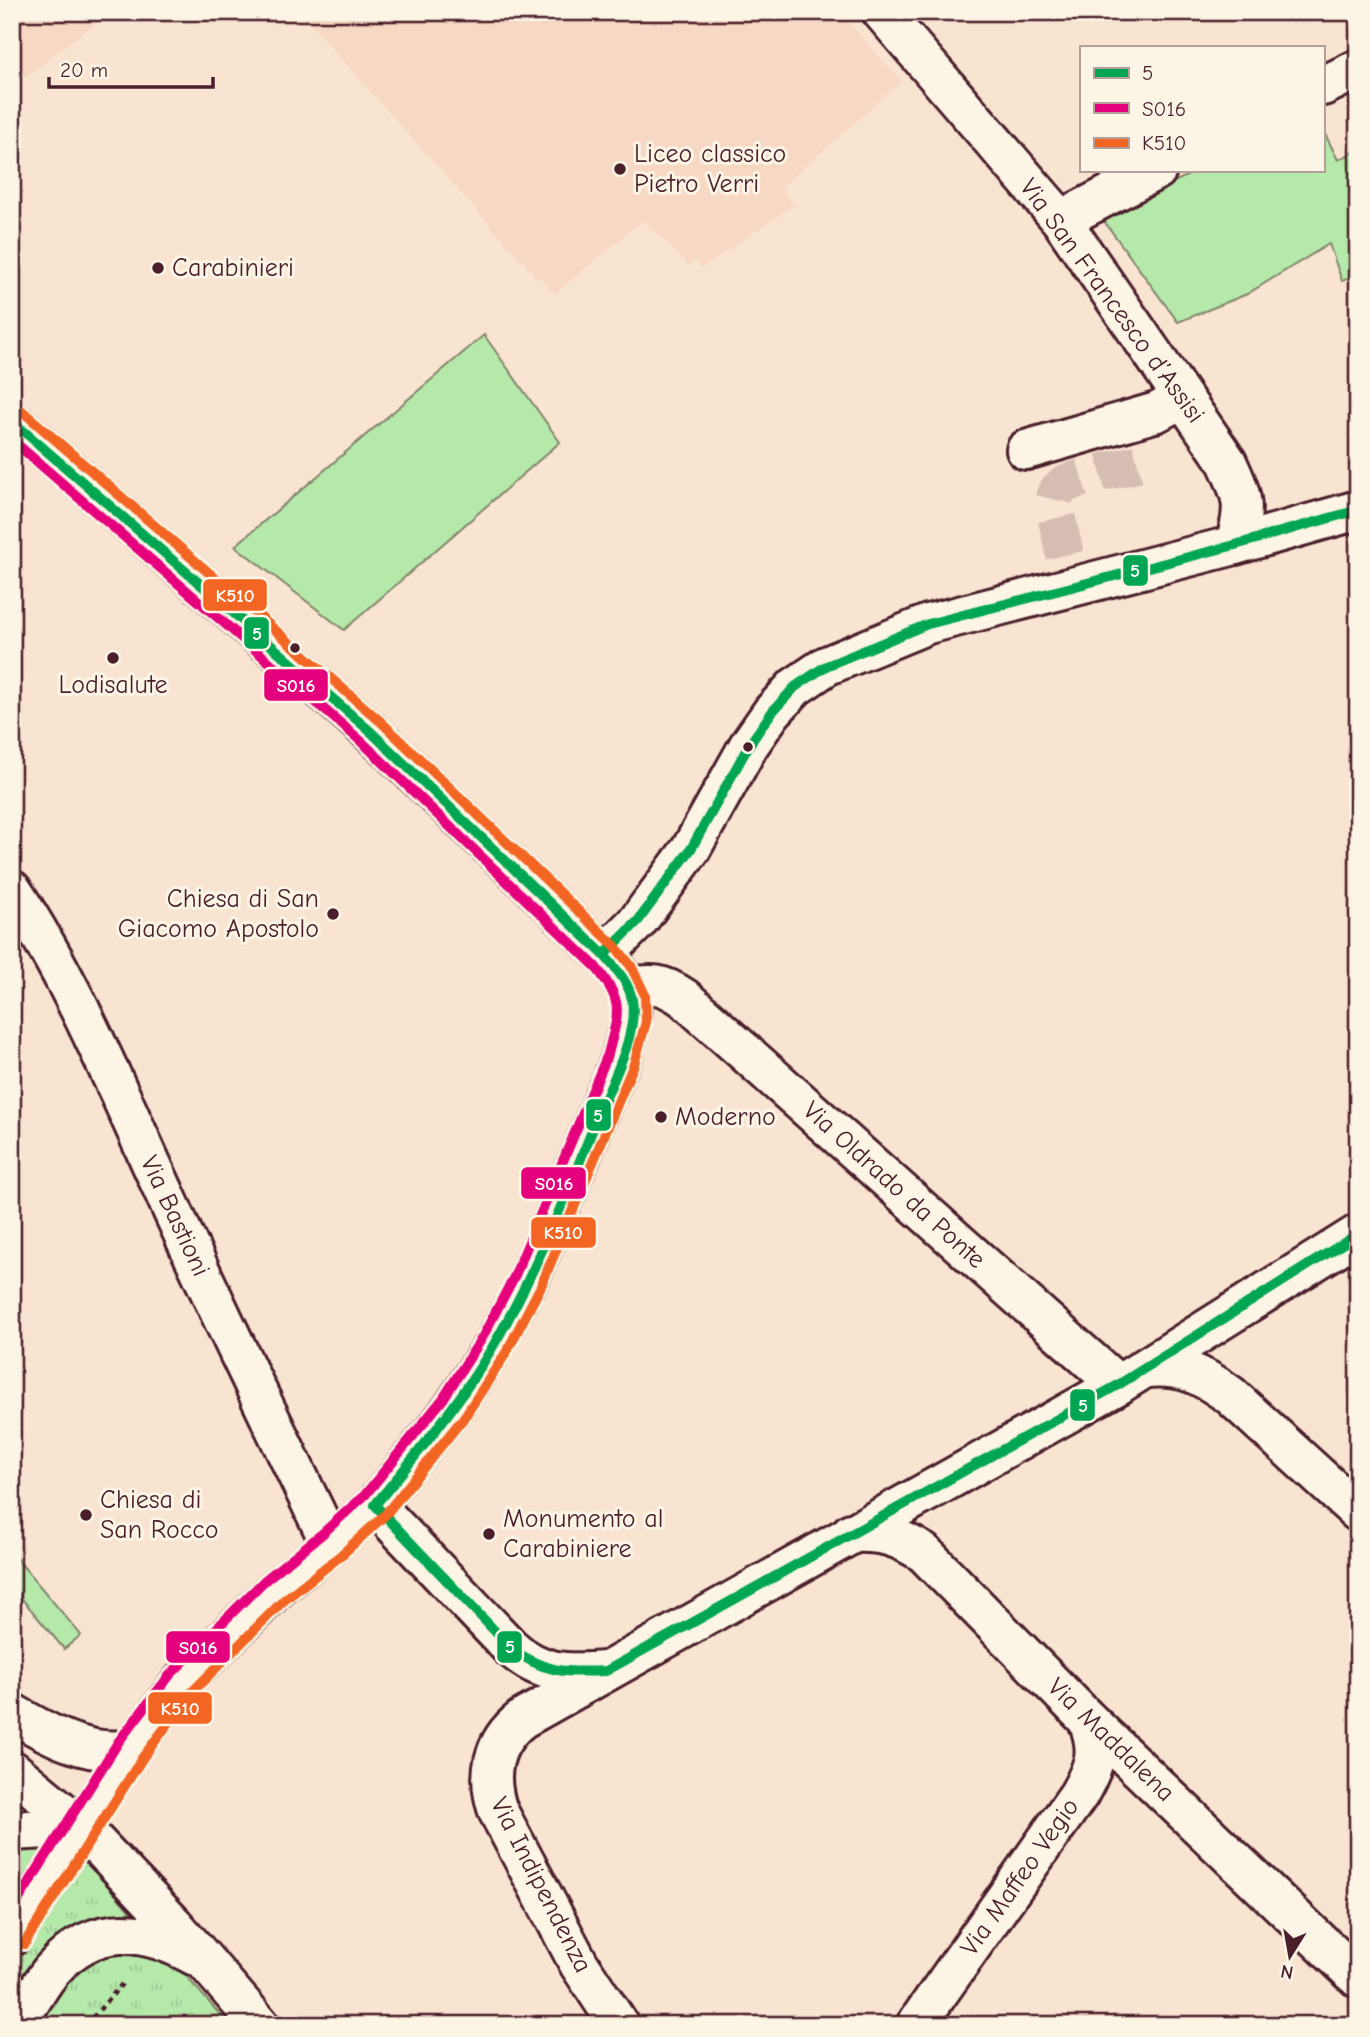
<svg xmlns="http://www.w3.org/2000/svg" width="1370" height="2037" font-family="'Comic Neue',sans-serif">
<style>
.built{fill:#f7d8c4}
.grass{fill:url(#grass-tufts);stroke:#80846a;stroke-width:2}
.garden{fill:#b5e9aa;stroke:#80846a;stroke-width:2}
.lines{fill:none;stroke-linecap:round;stroke-linejoin:round}
.minor-tunnel{stroke:#d6bdb1;stroke-width:38;stroke-dasharray:38 19;stroke-linecap:butt}
.minor-casing{stroke:#4a1f2b;stroke-width:44}
.path{stroke:#4a1f2b;stroke-width:4.5;stroke-dasharray:5 5;stroke-linecap:butt}
.minor{stroke:#fcf5e5;stroke-width:38}
.bus-1-casing{stroke:#fcf5e5;stroke-width:16}
.bus-2-casing{stroke:#fcf5e5;stroke-width:16}
.bus-3-casing{stroke:#fcf5e5;stroke-width:16}
.bus-1{stroke:#00a651;stroke-width:10}
.bus-2{stroke:#e5007d;stroke-width:10}
.bus-3{stroke:#f26522;stroke-width:10}
.poi-dot{fill:#4a1f2b;stroke:#fcf5e5;stroke-width:2.5}
.labels{text-anchor:middle;dominant-baseline:central;stroke-width:6;stroke-linejoin:round;paint-order:stroke}
.poi-label{font-size:26px;fill:#4a1f2b;stroke:#fcf5e5;text-anchor:start}
.street-label{font-size:26px;fill:#4a1f2b;stroke:#fcf5e5}
.line-badge{stroke:#fcf5e5;stroke-width:2.5}
.badge-label{font-size:19px;text-anchor:middle;font-weight:bold;fill:#fff}
</style>
<defs>
<pattern id="grass-tufts" width="24" height="20" patternUnits="userSpaceOnUse" patternTransform="scale(1.75)"><rect width="24" height="20" fill="#b5e9aa"/><path d="M3 7l-1-3M5 7V3M7 7l1-3M15 17l-1-3M17 17v-4M19 17l1-3" fill="none" stroke="#9dc792"/></pattern>
</defs>
<rect width="100%" height="100%" fill="#f9e4d2"/>
<filter id="ink" filterUnits="userSpaceOnUse"><feTurbulence type="fractalNoise" baseFrequency=".0143" numOctaves="2"/><feDisplacementMap in="SourceGraphic" scale="14" xChannelSelector="R" yChannelSelector="G"/><feConvolveMatrix kernelMatrix="1 2 1 2 8 2 1 2 1" color-interpolation-filters="sRGB"/></filter>
<g filter="url(#ink)">
<g class="built">
<path d="M 12,12 L 110,12 L 12,87 Z"/>
<path d="M 299,12 L 839,12 L 902,81 L 781,188 L 794,205 L 702,268 L 695,260 L 689,266 L 643,220 L 555,294 L 539,277 L 537,278 Z"/>
</g>
<path class="grass" d="M 12,1776 L 229,2025 L 12,2025 Z"/>
<g class="garden">
<path d="M 1323,130 L 1338,160 L 1358,150 L 1358,275 L 1342,281 L 1329,244 L 1247,294 L 1178,322 L 1101,217 L 1199,170 L 1323,170 Z"/>
<path d="M 484,335 L 560,442 L 344,630 L 235,546 Z"/>
<path d="M 12,1553 L 81,1635 L 64,1649 L 12,1587 Z"/>
</g>
<g class="lines">
<path class="minor-tunnel" d="M 1065,555 L 1053,502 C 1054,496 1056,491 1061,487 C 1074,477 1122,468 1140,463"/>
<defs>
<g id="minor">
<path d="M 882,12 L 1061,220 L 1227,462 C 1244,499 1246,506 1235,545"/>
<path d="M 1323,86 L 1358,69"/>
<path d="M 1061,220 L 1157,170"/>
<path d="M 12,421 L 371,732 L 604,955 L 619,973 L 632,1000 L 632,1018 L 621,1059 L 528,1281 L 494,1345 L 454,1407 L 375,1505 L 331,1545 L 274,1591 L 181,1683 L 131,1749 L 12,1936"/>
<path d="M 1026,450 L 1157,412 L 1183,398"/>
<path d="M 12,890 C 73,981 119,1094 165,1194 C 218,1312 275,1428 331,1545"/>
<path d="M 604,955 L 638,921 L 691,849 L 749,745 L 772,712 L 795,687 L 826,666 L 928,624 L 1235,545 L 1358,510"/>
<path d="M 627,987 C 654,983 662,983 684,998 L 1118,1385"/>
<path d="M 1146,1368 C 1183,1365 1200,1374 1230,1395 L 1358,1512"/>
<path d="M 375,1505 L 510,1647 C 541,1675 566,1674 606,1671"/>
<path d="M 851,1533 C 881,1531 899,1537 924,1553 L 1088,1720 L 1358,1978"/>
<path d="M 12,1713 C 48,1734 88,1757 131,1749"/>
<path d="M 12,1770 L 81,1827 L 174,1925 L 260,2025"/>
<path d="M 12,1831 L 81,1827"/>
<path d="M 16,2025 C 28,2007 38,1987 52,1970 C 94,1922 143,1927 195,1956"/>
<path d="M 619,2025 L 579,1964 L 498,1811 C 486,1776 492,1742 522,1719 L 1118,1385 L 1358,1234"/>
<path d="M 916,2025 L 1079,1794 C 1095,1765 1100,1752 1088,1720"/>
</g>
</defs>
<use href="#minor" class="minor-casing"/>
<path class="path" d="M 86,2025 L 122,1984"/>
<use href="#minor" class="minor"/>
<defs>
<g id="bus-1">
<path d="M 12,421 L 371,732 L 604,955 C 615,968 629,982 632,1000 C 638,1035 611,1083 598,1116 C 564,1200 530,1288 481,1366 C 450,1415 412,1460 375,1505 L 510,1647 C 542,1673 567,1673 606,1671 L 1118,1385 L 1358,1234"/>
<path d="M 604,955 L 638,921 L 691,849 L 749,745 L 772,712 L 795,687 L 826,666 L 928,624 L 1235,545 L 1358,510"/>
</g>
<path id="bus-2" d="M 12,440 L 362,742 L 594,965 C 625,1002 619,1011 608,1054 L 515,1275 L 482,1338 L 443,1399 L 365,1495 L 322,1534 L 264,1581 L 170,1675 L 119,1741 L 12,1910"/>
<path id="bus-3" d="M 21,410 L 380,721 L 614,945 L 631,966 L 645,995 L 646,1022 L 634,1064 L 541,1286 L 506,1353 L 465,1416 L 385,1515 L 340,1556 L 283,1601 L 192,1692 L 143,1757 L 24,1944"/>
</defs>
<use href="#bus-1" class="bus-1-casing"/>
<use href="#bus-2" class="bus-2-casing"/>
<use href="#bus-3" class="bus-3-casing"/>
<use href="#bus-1" class="bus-1"/>
<use href="#bus-2" class="bus-2"/>
<use href="#bus-3" class="bus-3"/>
</g>
</g>
<g class="poi-dot">
<circle cx="620" cy="169" r="7"/>
<circle cx="158" cy="268" r="7"/>
<circle cx="295" cy="648" r="6"/>
<circle cx="113" cy="658" r="7"/>
<circle cx="748" cy="747" r="6"/>
<circle cx="333" cy="914" r="7"/>
<circle cx="661" cy="1117" r="7"/>
<circle cx="86" cy="1515" r="7"/>
<circle cx="489" cy="1534" r="7"/>
</g>
<g class="labels">
<g class="poi-label">
<text x="634" y="154">Liceo classico<tspan x="634" dy="30">Pietro Verri</tspan></text>
<text x="172" y="268">Carabinieri</text>
<text x="113" y="685" text-anchor="middle">Lodisalute</text>
<text x="319" y="899" text-anchor="end">Chiesa di San<tspan x="319" dy="30">Giacomo Apostolo</tspan></text>
<text x="675" y="1117">Moderno</text>
<text x="100" y="1500">Chiesa di<tspan x="100" dy="30">San Rocco</tspan></text>
<text x="503" y="1519">Monumento al<tspan x="503" dy="30">Carabiniere</tspan></text>
</g>
<g class="street-label">
<text transform="translate(1112 301) rotate(54)">Via San Francesco d’Assisi</text>
<text transform="translate(894 1185) rotate(42)">Via Oldrado da Ponte</text>
<text transform="translate(175 1216) rotate(65)">Via Bastioni</text>
<text transform="translate(1111 1740) rotate(44)">Via Maddalena</text>
<text transform="translate(1020 1877) rotate(-55)">Via Maffeo Vegio</text>
<text transform="translate(541 1885) rotate(63)">Via Indipendenza</text>
</g>
</g>
<g class="line-badge">
<rect x="1122" y="554" width="27" height="33" rx="7" fill="#00a651"/>
<rect x="202" y="578" width="66" height="34" rx="7" fill="#f26522"/>
<rect x="243" y="616" width="27" height="34" rx="7" fill="#00a651"/>
<rect x="263" y="668" width="66" height="34" rx="7" fill="#e5007d"/>
<rect x="585" y="1098" width="27" height="34" rx="7" fill="#00a651"/>
<rect x="520" y="1166" width="67" height="34" rx="7" fill="#e5007d"/>
<rect x="530" y="1216" width="67" height="33" rx="7" fill="#f26522"/>
<rect x="1069" y="1388" width="27" height="34" rx="7" fill="#00a651"/>
<rect x="496" y="1630" width="27" height="34" rx="7" fill="#00a651"/>
<rect x="165" y="1630" width="66" height="34" rx="7" fill="#e5007d"/>
<rect x="147" y="1691" width="66" height="34" rx="7" fill="#f26522"/>
</g>
<g class="badge-label">
<text x="1135" y="577">5</text>
<text x="235" y="602">K510</text>
<text x="257" y="640">5</text>
<text x="296" y="692">S016</text>
<text x="598" y="1122">5</text>
<text x="554" y="1190">S016</text>
<text x="563" y="1239">K510</text>
<text x="1083" y="1412">5</text>
<text x="510" y="1653">5</text>
<text x="198" y="1654">S016</text>
<text x="180" y="1715">K510</text>
</g>
<rect width="1370" height="2037" fill="none" stroke="#fcf5e5" stroke-width="42"/>
<rect x="21" y="21" width="1328" height="1995" fill="none" stroke="#4a1f2b" stroke-width="2.5" filter="url(#ink)"/>
<rect x="1080" y="46" width="245" height="126" fill="#fcf5e5" stroke="#b59f9b" stroke-width="2"/>
<rect x="1094" y="68" width="35" height="10" fill="#00a651" stroke="#b59f9b" stroke-width="2"/>
<text x="1142" y="80" font-size="21" fill="#4a1f2b">5</text>
<rect x="1094" y="103" width="35" height="10" fill="#e5007d" stroke="#b59f9b" stroke-width="2"/>
<text x="1142" y="116" font-size="21" fill="#4a1f2b">S016</text>
<rect x="1094" y="138" width="35" height="10" fill="#f26522" stroke="#b59f9b" stroke-width="2"/>
<text x="1142" y="150" font-size="21" fill="#4a1f2b">K510</text>
<g transform="translate(1290 1956) rotate(191)" stroke="#fcf5e5" stroke-width="5" paint-order="stroke">
<path d="M0-5L12 26L0 18L-12 26Z" fill="#4a1f2b"/>
<text y="-10" font-size="19" font-weight="bold" text-anchor="middle" fill="#4a1f2b">N</text>
</g>
<path d="M49 77v10h164v-10" fill="none" stroke="#4a1f2b" stroke-width="3.5"/>
<text x="60" y="77" font-size="21" fill="#4a1f2b" stroke="#fcf5e5" stroke-width="5" paint-order="stroke">20 m</text>
</svg>
